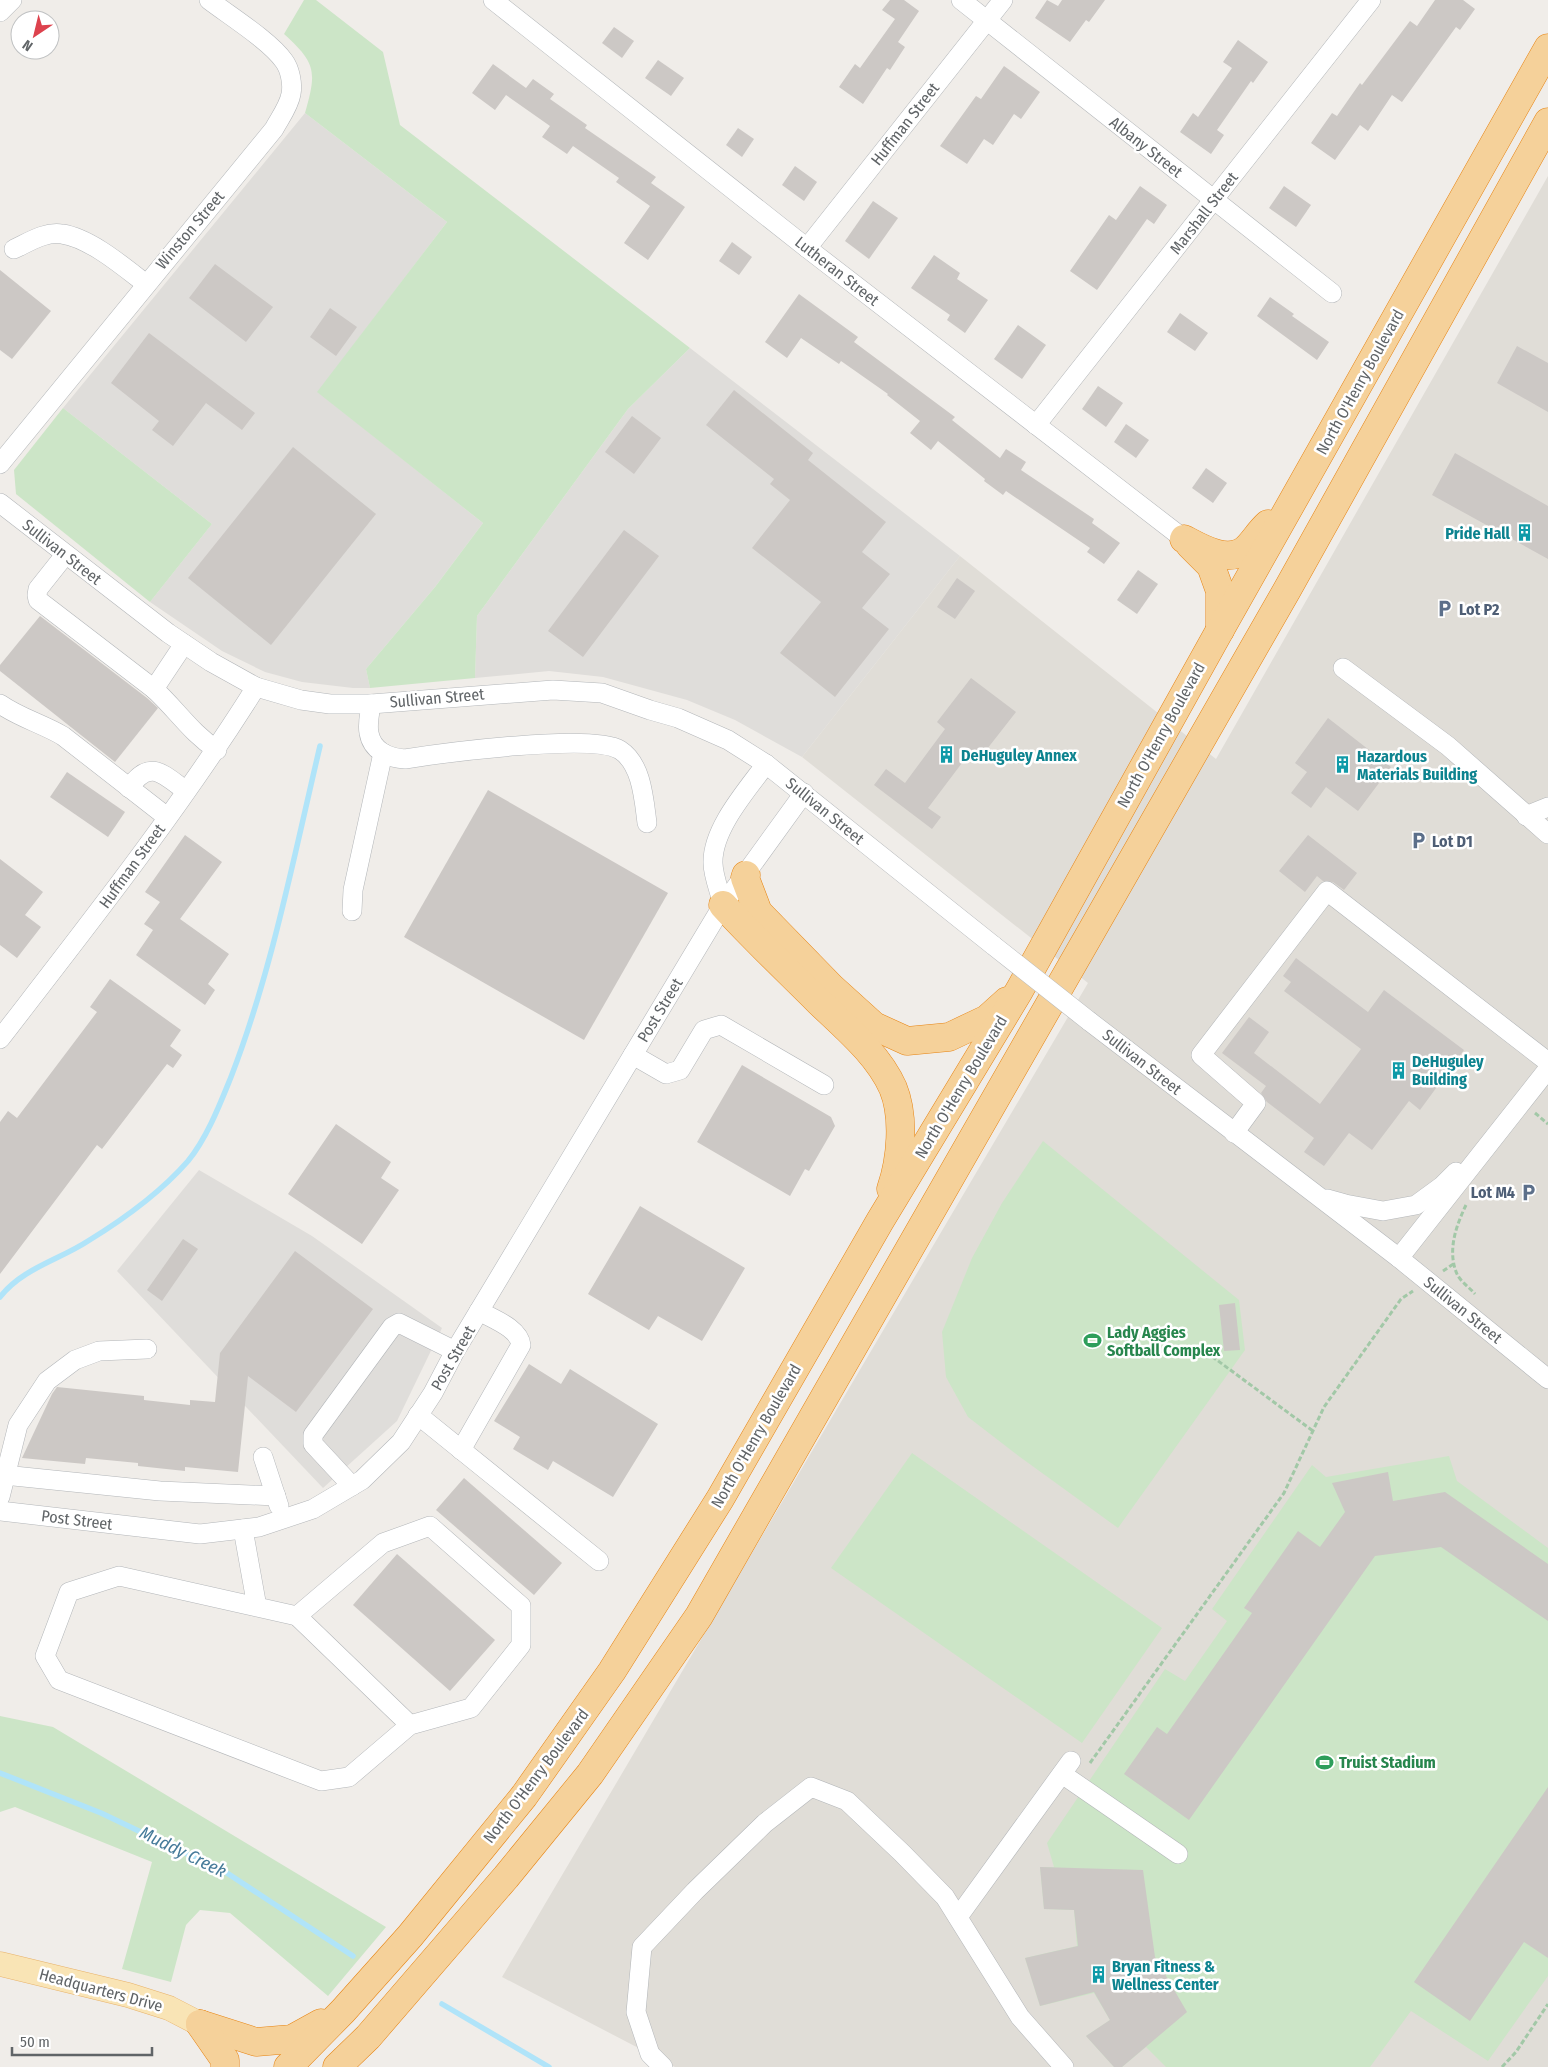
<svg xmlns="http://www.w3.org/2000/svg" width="1548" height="2067" font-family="'Fira Sans Condensed',sans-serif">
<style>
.industrial{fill:#dfddda}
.education{fill:#e0ddd7}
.green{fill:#cce5c7}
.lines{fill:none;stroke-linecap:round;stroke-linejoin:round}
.stream{stroke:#b0e4f9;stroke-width:5.5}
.building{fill:#ccc8c5}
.minor-casing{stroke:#b3b6b9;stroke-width:20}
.major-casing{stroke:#e8b26a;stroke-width:25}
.highway-casing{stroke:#e78412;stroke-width:29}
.path{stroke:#a2c8a7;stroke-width:3;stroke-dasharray:5 2.5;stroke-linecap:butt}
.minor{stroke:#fff;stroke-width:19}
.major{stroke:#f9e4b5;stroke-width:24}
.highway{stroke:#f5d19a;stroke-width:28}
.minor-bridge-casing{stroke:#b3b6b9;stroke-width:20;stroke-linecap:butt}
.minor-bridge{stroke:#fff;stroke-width:19}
.labels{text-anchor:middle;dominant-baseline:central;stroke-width:5;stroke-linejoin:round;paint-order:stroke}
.street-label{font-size:16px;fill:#606467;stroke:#fff}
.culture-label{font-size:16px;font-weight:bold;fill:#0d838f;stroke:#fff;text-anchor:start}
.service-label{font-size:16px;font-weight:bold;fill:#4e5e75;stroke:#fff;text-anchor:start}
.leisure-label{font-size:16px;font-weight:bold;fill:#27864d;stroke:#fff;text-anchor:start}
.water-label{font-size:18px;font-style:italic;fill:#467b9a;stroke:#fff}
</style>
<rect width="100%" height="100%" fill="#f0ede9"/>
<g class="industrial">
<path d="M 305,113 L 447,222 L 318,392 L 483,523 L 435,587 L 366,669 L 370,688 L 353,688 L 302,682 L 265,672 L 222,651 L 150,602 L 212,524 L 63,408 Z"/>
<path d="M 690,348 L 960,556 L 802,757 L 735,720 L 687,700 L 603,677 L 549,671 L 475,678 L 477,616 L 628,409 Z"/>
<path d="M 199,1170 L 312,1236 L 442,1328 L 397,1421 L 323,1488 L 117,1271 Z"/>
</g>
<path class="education" d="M 1548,176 L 1548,2067 L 675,2067 L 502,1977 L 1088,983 L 802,757 L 960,556 L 1216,759 Z"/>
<g class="green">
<path d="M 304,0 L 316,0 L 383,52 L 400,125 L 690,348 L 628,409 L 477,616 L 475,678 L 370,688 L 366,669 L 435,587 L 483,523 L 317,392 L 447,222 L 305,113 C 317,71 316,63 284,34 Z"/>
<path d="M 63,408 L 212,524 L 150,602 L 16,494 L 14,470 Z"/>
<path d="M 1043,1141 L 1239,1300 L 1245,1350 L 1118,1528 L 1020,1457 L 968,1417 L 946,1377 L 942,1332 L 972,1258 L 1002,1203 Z"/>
<path d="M 912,1453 L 1162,1628 L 1082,1743 L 831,1568 Z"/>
<path d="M 1449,1456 L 1457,1481 L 1548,1548 L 1548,1976 L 1488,2061 L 1411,2011 L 1370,2067 L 1166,2067 L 1146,2047 L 1122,2067 L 1114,2067 L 1086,2036 L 1110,2020 L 1094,1993 L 1040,2006 L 1025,1958 L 1077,1946 L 1074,1910 L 1044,1909 L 1040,1867 L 1054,1867 L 1047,1843 L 1165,1669 L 1185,1681 L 1227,1621 L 1212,1609 L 1312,1465 L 1326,1477 Z"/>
<path d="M 0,1716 L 53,1727 L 386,1927 L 328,1996 L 230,1913 L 200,1910 L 186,1925 L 171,1982 L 122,1969 L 152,1862 L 15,1807 L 0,1812 Z"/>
</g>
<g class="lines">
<g class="stream">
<path d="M 0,1297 C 23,1268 59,1260 88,1241 C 124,1219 161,1192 188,1161 C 207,1138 220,1104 231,1077 C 272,971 294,856 320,746"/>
<path d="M 0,1773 L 101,1813 L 227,1873 L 353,1956"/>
<path d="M 442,2004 L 549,2067"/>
</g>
</g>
<g class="building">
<path d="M 890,0 L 904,0 L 919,11 L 898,42 L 905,47 L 890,70 L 887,68 L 863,104 L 839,87 L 855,64 L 860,68 L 895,19 L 882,10 Z"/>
<path d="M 1047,0 L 1058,6 L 1062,0 L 1105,0 L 1089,22 L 1086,20 L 1070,42 L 1035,18 Z"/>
<path d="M 1435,0 L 1463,0 L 1475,9 L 1460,30 L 1456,27 L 1402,102 L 1392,95 L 1368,131 L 1360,125 L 1335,160 L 1311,143 L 1332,113 L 1337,116 L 1360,83 L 1362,85 L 1410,21 L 1417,26 Z"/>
<path d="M 614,27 L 634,41 L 622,58 L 602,43 Z"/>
<path d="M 1238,40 L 1268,62 L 1253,83 L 1251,81 L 1217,130 L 1224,135 L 1211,154 L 1180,132 L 1193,113 L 1198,117 L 1232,68 L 1223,62 Z"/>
<path d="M 658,60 L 684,78 L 671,96 L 645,78 Z"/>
<path d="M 493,64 L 526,88 L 533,79 L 554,94 L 550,99 L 587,125 L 585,128 L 656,177 L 651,183 L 685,207 L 648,260 L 624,243 L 650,206 L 616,182 L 619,178 L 573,146 L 567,154 L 542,137 L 550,126 L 506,95 L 495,110 L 472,93 Z"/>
<path d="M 1004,66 L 1040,92 L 1021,119 L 1014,114 L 993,145 L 984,139 L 967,164 L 940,146 L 976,96 L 981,99 Z"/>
<path d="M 738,128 L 754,139 L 742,157 L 726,145 Z"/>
<path d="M 795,166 L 817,182 L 804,201 L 782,185 Z"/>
<path d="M 1140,186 L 1167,205 L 1154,224 L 1147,219 L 1097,290 L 1070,271 L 1109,215 L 1116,220 Z"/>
<path d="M 1284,186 L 1311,205 L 1296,227 L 1269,208 Z"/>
<path d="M 873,201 L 898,218 L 869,259 L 845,241 Z"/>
<path d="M 732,242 L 752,257 L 739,275 L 719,261 Z"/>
<path d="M 934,255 L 960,273 L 957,279 L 988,300 L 965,333 L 947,320 L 950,315 L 911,288 Z"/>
<path d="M 215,264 L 273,307 L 246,342 L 189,298 Z"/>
<path d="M 0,270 L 51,311 L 12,359 L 0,350 Z"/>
<path d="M 799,294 L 858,337 L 854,342 L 955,417 L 952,420 L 1000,458 L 1006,449 L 1026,462 L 1021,470 L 1094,519 L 1092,523 L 1120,543 L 1104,564 L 1087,552 L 1090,548 L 1006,491 L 1003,495 L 984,481 L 985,479 L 938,441 L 931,450 L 910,433 L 920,421 L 887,395 L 888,394 L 841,361 L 839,364 L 801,338 L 787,358 L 765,342 Z"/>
<path d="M 1270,297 L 1294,314 L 1292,316 L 1329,342 L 1317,360 L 1257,316 Z"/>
<path d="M 330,308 L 357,327 L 336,356 L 310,337 Z"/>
<path d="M 1180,313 L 1208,333 L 1195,351 L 1167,332 Z"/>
<path d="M 1018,325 L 1046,345 L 1022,379 L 994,359 Z"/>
<path d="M 149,333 L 255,413 L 242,430 L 206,403 L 173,446 L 152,430 L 159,421 L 111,383 Z"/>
<path d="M 1517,346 L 1548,363 L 1548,412 L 1497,383 Z"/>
<path d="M 1098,386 L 1123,403 L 1106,427 L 1082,409 Z"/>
<path d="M 734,390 L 813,453 L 808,460 L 886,522 L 862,552 L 890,574 L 862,608 L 889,629 L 835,697 L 780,653 L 821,602 L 752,548 L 790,500 L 770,484 L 774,479 L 706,425 Z"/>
<path d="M 632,416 L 661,438 L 634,474 L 605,452 Z"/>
<path d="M 1126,424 L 1149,440 L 1136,458 L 1114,442 Z"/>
<path d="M 293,447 L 376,514 L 271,645 L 188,578 Z"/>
<path d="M 1455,453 L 1548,506 L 1548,559 L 1432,495 Z"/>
<path d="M 1206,468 L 1227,483 L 1213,503 L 1192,488 Z"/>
<path d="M 624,530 L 659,556 L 583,657 L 548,631 Z"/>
<path d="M 1138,570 L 1158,584 L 1137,614 L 1117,600 Z"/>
<path d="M 957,578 L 975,591 L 955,619 L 937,607 Z"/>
<path d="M 40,616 L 147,698 L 158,708 L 115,762 L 0,671 L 0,665 Z"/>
<path d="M 971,678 L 1016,712 L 980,758 L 971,751 L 928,808 L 941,817 L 932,829 L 874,785 L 886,769 L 905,783 L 945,729 L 937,722 Z"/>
<path d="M 1328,718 L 1391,767 L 1358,811 L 1326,787 L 1311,808 L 1291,793 L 1307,772 L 1295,763 Z"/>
<path d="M 67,772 L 125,812 L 108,837 L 50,797 Z"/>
<path d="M 488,790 L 668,893 L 584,1040 L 404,937 Z"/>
<path d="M 185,835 L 222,862 L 180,919 L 229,954 L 208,984 L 215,990 L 205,1005 L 136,955 L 153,930 L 144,924 L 160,902 L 145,892 Z"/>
<path d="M 1308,835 L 1357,873 L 1344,890 L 1333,882 L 1323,881 L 1317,876 L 1305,892 L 1279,871 Z"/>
<path d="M 0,859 L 43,892 L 25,915 L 41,927 L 17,958 L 0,945 Z"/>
<path d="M 1296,958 L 1368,1012 L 1384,990 L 1464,1050 L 1420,1110 L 1409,1101 L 1372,1150 L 1349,1133 L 1324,1166 L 1304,1152 L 1314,1138 L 1267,1102 L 1261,1093 L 1266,1086 L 1222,1053 L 1249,1017 L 1269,1032 L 1254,1053 L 1320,1104 L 1361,1049 L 1284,991 L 1291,982 L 1283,976 Z"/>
<path d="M 110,979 L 181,1030 L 170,1046 L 182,1055 L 173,1068 L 167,1064 L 102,1149 L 97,1145 L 0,1274 L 0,1122 L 8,1111 L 17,1118 L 97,1012 L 90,1007 Z"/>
<path d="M 742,1065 L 831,1117 L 835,1126 L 809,1171 L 805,1169 L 790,1196 L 697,1142 Z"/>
<path d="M 336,1124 L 391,1162 L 381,1178 L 399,1190 L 362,1244 L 288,1194 Z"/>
<path d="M 640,1206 L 745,1268 L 702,1341 L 658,1316 L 649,1330 L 588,1294 Z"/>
<path d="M 183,1239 L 198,1249 L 162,1301 L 147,1290 Z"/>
<path d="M 295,1251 L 373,1309 L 296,1412 L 248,1376 L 238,1472 L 185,1467 L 185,1471 L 138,1466 L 138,1463 L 86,1458 L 85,1464 L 22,1458 L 52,1394 L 57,1387 L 144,1396 L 144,1400 L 190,1405 L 190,1400 L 215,1402 L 220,1353 Z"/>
<path d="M 1235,1303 L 1240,1350 L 1224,1351 L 1219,1305 Z"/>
<path d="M 529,1364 L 561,1384 L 570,1369 L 658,1424 L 613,1497 L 553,1461 L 548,1470 L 513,1449 L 520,1437 L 494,1421 Z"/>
<path d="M 1388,1472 L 1393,1501 L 1445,1492 L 1548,1564 L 1548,1621 L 1441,1547 L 1375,1556 L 1189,1820 L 1124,1774 L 1157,1727 L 1167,1734 L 1252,1613 L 1244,1608 L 1298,1531 L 1320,1547 L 1345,1512 L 1332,1483 Z"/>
<path d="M 464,1478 L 562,1563 L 534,1595 L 436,1510 Z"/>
<path d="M 397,1554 L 495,1640 L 450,1691 L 353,1605 Z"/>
<path d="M 1548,1787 L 1548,1958 L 1524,1942 L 1470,2021 L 1414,1982 Z"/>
<path d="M 1040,1867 L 1143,1870 L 1155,1957 L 1187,2012 L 1122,2067 L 1114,2067 L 1086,2036 L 1110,2020 L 1094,1992 L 1040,2006 L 1025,1958 L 1078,1946 L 1074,1910 L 1044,1909 Z"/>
</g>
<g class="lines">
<defs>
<g id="minor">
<path d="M 493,0 L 807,248 L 1184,539"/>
<path d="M 961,0 L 1332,293"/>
<path d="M 0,12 L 12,0"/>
<path d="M 807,248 L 1003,0"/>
<path d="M 14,249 C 29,242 46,231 62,234 C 90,238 124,267 146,284"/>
<path d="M 1036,425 L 1371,0"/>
<path d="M 0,464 L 274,129 C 280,118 289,106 291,94 C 293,84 290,69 284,61 C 270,41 230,16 209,0"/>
<path d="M 0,503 L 168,633 L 211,662 L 256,687 L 301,700 L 330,704 L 371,704 L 553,690 L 602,693 L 650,710 L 678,718 L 728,740 L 766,764 L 994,946"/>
<path d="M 65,555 L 38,589 L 37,595 L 38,600 L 154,689"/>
<path d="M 184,644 L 154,689 C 176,709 191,733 217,750"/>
<path d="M 1343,668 L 1448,746 L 1548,834"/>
<path d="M 0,704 C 20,718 43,724 63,736 L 167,817"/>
<path d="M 371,704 C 370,713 367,724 369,733 C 372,751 389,758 405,759 C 443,753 592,733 620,750 C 642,764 644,800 647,823"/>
<path d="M 129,788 C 150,758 163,774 186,791"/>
<path d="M 1526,816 L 1548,807"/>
<path d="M 723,905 C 720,892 713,876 713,863 C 712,829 747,790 766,764"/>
<path d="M 352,911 L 353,890 L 383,753"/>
<path d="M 1089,1021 L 1399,1258 L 1548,1379"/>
<path d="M 0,1039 C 88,925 179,810 256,687"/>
<path d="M 633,1055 L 666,1074 L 680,1070 L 704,1030 L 721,1025 L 824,1085"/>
<path d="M 1234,1133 L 1256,1103 L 1201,1055 L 1327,891 L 1548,1062"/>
<path d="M 1327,1199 L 1345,1204 L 1383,1211 L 1416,1205 L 1442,1186 L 1456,1172"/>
<path d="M 1399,1258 L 1548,1069"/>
<path d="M 418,1415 L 599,1561"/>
<path d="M 461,1450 L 521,1345 C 519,1328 493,1319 479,1311"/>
<path d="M 263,1457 L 279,1506"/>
<path d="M 4,1475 L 160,1491 L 276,1496"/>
<path d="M 352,1486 L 313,1444 L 313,1435 L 392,1327 L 399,1323 L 455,1351"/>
<path d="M 0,1497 L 18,1425 L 47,1381 L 75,1360 L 99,1351 L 147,1349"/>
<path d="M 0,1511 L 200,1534 L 259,1527 L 313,1509 L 362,1480 L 401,1442 L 433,1393 L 455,1351 L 723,905 L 804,793"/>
<path d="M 243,1529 L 257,1607 L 119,1576 L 69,1592 L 45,1656 L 59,1680 L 321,1781 L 349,1777 L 410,1725 L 471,1708 L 521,1645 L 521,1606 L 430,1526 L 383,1543 L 297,1616 L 257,1607"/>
<path d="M 297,1616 L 410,1725"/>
<path d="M 1062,1774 L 1178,1854"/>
<path d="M 958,1917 L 1071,1761"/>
<path d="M 663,2067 L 650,2054 L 636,2012 L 642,1947 L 695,1891 L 765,1823 L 811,1787 L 847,1801 L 902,1853 L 945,1897 L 1020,2017 L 1064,2067"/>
</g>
<path id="major" d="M 0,1964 L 128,1995 L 169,2008 L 200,2024"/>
<g id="highway">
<path d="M 1184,539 C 1201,548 1229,565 1247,548 C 1254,541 1260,531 1268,524"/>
<path d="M 1190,545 L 1211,566 L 1220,591 L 1220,630"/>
<path d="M 746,875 L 745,878 L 758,912 L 832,988 L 874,1026 L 907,1041 L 949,1037 L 987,1019 L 1007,1001"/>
<path d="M 723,905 C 754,939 787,970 819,1002 C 845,1027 878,1054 893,1088 C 905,1117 901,1160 891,1189"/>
<path d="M 200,2024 L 256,2042 L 292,2039 L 321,2023"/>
<path d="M 200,2024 L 225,2060 L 225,2067"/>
<path d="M 288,2067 L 343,2011 L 410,1936 L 524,1796 L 612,1671 L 720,1499 L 880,1221 L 1019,991 L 1220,630 L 1548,48"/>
<path d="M 337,2067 L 368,2037 L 506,1877 L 590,1774 L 699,1616 L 1287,590 L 1548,122"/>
</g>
</defs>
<use href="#minor" class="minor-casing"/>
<use href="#major" class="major-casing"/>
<use href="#highway" class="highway-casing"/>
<g class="path">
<path d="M 1535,1113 L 1548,1124"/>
<path d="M 1466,1205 C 1456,1226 1447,1251 1457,1274 C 1460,1281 1470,1288 1475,1294"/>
<path d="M 1443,1271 L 1455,1263"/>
<path d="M 1206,1352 L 1313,1431"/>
<path d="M 1090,1763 L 1284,1493 L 1324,1407 L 1401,1299 L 1413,1291"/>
<path d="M 1502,2067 L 1516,2052 L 1548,2004"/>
</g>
<use href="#minor" class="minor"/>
<use href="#major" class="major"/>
<use href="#highway" class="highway"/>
<defs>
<path id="minor-bridge" d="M 994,946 L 1089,1021"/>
</defs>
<use href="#minor-bridge" class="minor-bridge-casing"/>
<use href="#minor-bridge" class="minor-bridge"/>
</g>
<defs>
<symbol id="building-bare" viewBox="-9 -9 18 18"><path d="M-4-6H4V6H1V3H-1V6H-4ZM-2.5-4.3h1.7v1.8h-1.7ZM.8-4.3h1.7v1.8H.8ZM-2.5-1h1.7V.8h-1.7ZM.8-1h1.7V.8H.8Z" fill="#0f9aa8" stroke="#fff" stroke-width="2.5" paint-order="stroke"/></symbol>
<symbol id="parking-bare" viewBox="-9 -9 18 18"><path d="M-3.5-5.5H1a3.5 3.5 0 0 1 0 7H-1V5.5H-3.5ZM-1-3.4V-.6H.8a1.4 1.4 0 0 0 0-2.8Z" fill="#5c6f8a" stroke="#fff" stroke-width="2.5" paint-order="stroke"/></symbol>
<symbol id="stadium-bare" viewBox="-9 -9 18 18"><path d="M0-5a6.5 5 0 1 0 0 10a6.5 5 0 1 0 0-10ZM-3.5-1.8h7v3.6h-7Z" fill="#2e9e5b" stroke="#fff" stroke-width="2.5" paint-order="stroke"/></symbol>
</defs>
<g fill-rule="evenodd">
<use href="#building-bare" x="1512" y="520" width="25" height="25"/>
<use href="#parking-bare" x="1432" y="596" width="25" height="25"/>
<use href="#building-bare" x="934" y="742" width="25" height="25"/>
<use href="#building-bare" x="1330" y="752" width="25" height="25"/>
<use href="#parking-bare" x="1406" y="828" width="25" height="25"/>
<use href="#building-bare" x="1386" y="1058" width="25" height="25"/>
<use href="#parking-bare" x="1516" y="1180" width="25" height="25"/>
<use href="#stadium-bare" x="1080" y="1328" width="25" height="25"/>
<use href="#stadium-bare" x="1312" y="1750" width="25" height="25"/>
<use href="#building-bare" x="1086" y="1962" width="25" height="25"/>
</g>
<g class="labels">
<g class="street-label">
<text transform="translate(905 124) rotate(-52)">Huffman Street</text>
<text transform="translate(1146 147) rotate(38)">Albany Street</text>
<text transform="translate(1204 213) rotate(-52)">Marshall Street</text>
<text transform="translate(190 230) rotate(-50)">Winston Street</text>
<text transform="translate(837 271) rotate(38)">Lutheran Street</text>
<text transform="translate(1360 382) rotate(-61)">North O'Henry Boulevard</text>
<text transform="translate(62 552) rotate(38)">Sullivan Street</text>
<text transform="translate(437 698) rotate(-5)">Sullivan Street</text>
<text transform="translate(1161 735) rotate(-61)">North O'Henry Boulevard</text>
<text transform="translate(825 811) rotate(39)">Sullivan Street</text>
<text transform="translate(132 866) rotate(-54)">Huffman Street</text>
<text transform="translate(660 1010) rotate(-59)">Post Street</text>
<text transform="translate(1142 1062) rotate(38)">Sullivan Street</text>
<text transform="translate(961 1087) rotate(-59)">North O'Henry Boulevard</text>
<text transform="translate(1463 1310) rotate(39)">Sullivan Street</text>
<text transform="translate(453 1358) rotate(-60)">Post Street</text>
<text transform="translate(756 1436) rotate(-60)">North O'Henry Boulevard</text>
<text transform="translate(77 1520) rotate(7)">Post Street</text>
<text transform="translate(536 1776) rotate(-53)">North O'Henry Boulevard</text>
<text transform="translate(101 1990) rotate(15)">Headquarters Drive</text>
</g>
<g class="culture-label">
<text x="1510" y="533" text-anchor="end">Pride Hall</text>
<text x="961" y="755">DeHuguley Annex</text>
<text x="1357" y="756">Hazardous<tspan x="1357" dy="18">Materials Building</tspan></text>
<text x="1412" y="1061">DeHuguley<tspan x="1412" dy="18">Building</tspan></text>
<text x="1112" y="1966">Bryan Fitness &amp;<tspan x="1112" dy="18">Wellness Center</tspan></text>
</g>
<g class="service-label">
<text x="1459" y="609">Lot P2</text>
<text x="1432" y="841">Lot D1</text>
<text x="1515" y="1192" text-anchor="end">Lot M4</text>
</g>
<g class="leisure-label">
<text x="1107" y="1332">Lady Aggies<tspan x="1107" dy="18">Softball Complex</tspan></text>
<text x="1339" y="1762">Truist Stadium</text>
</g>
<g class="water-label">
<text transform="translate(183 1852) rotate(26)">Muddy Creek</text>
</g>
</g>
<g transform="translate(35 35) rotate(215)"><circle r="24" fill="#ffffff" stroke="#bfc1c2"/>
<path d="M0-4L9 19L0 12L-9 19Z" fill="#dd424d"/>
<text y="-8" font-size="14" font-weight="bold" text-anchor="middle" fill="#606467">N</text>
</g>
<path d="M12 2047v8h140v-8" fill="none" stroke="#606467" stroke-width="2.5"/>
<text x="20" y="2047" font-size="15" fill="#606467" stroke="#ffffff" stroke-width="4" paint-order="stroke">50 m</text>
</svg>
